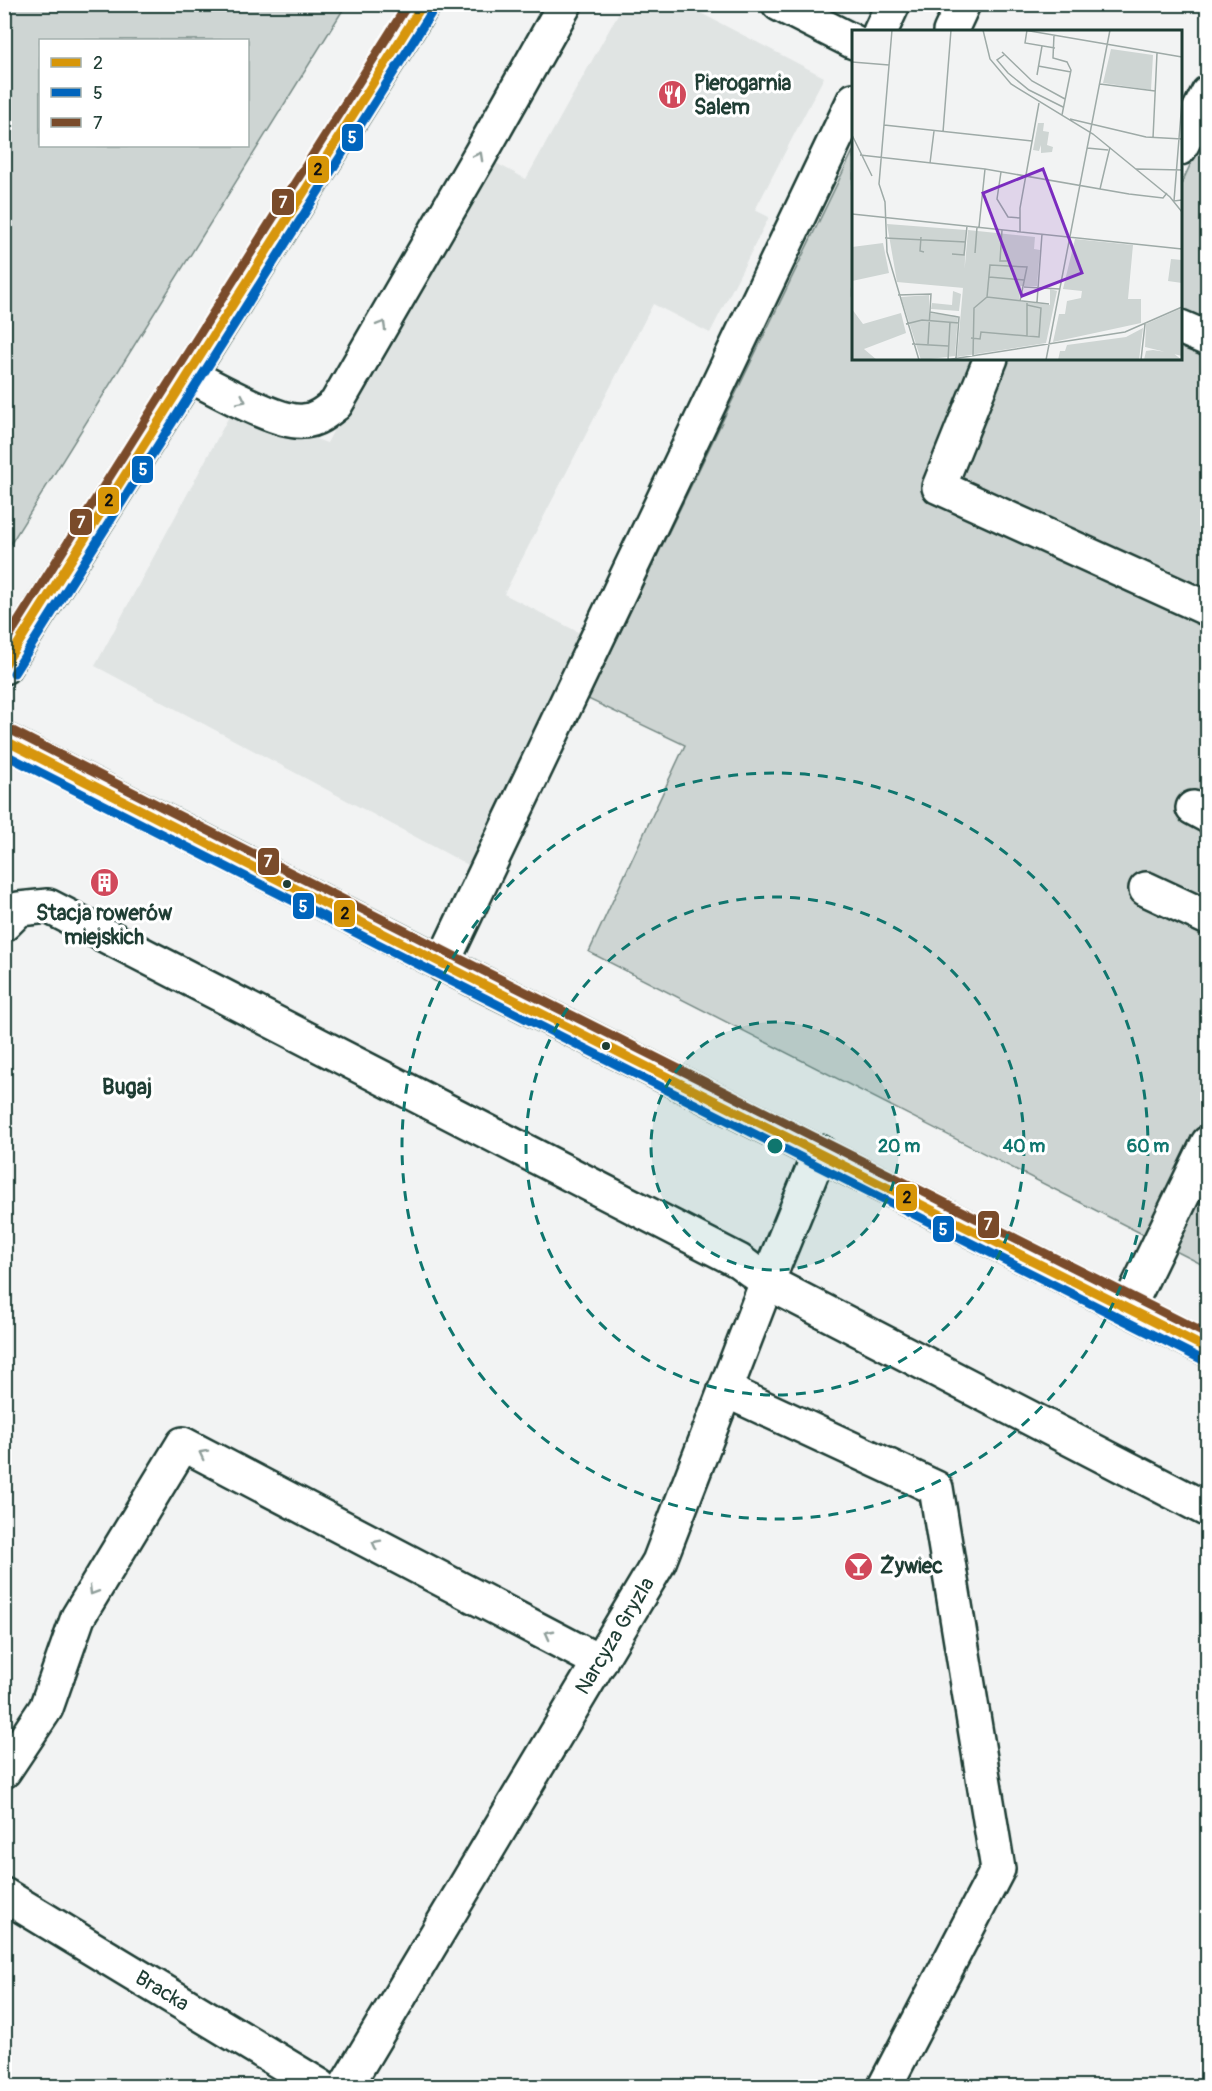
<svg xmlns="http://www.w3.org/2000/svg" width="1212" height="2091" font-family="Pangolin,sans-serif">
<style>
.built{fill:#e0e4e3}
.green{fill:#ced5d3;stroke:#768984;stroke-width:1.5;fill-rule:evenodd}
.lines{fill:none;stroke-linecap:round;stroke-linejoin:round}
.minor-casing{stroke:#1f3d34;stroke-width:38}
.minor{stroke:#fff;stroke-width:33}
.bus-1-casing{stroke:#fff;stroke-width:14}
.bus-2-casing{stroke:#fff;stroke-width:14}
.bus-3-casing{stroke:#fff;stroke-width:14}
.bus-1{stroke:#d79608;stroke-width:9}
.bus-2{stroke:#0065bd;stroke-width:9}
.bus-3{stroke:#7a4b2a;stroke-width:9}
.oneway{stroke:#8f9e9a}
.ring{fill:none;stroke:#0f766e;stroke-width:3;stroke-dasharray:10 8}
.bus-dot{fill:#1f3d34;stroke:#fff;stroke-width:2}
.labels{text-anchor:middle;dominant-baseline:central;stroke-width:6;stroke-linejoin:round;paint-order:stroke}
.poi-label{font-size:21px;font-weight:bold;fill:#1f3d34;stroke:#fff;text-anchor:start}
.street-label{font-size:21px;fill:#1f3d34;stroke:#fff}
.neighbourhood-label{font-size:22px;font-weight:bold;fill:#1f3d34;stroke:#fff}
.inset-road{fill:none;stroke:#9eaaa7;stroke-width:1.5}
.view{fill:#7b2cbf;fill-opacity:0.15;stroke:#7b2cbf;stroke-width:3}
.inset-edge{fill:none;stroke:#1f3d34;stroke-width:3}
.centre{fill:#0f766e;stroke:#fff;stroke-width:3}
.ring-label{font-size:18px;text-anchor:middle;font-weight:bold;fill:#0f766e;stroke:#fff;stroke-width:6;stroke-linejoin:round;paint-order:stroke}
.line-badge{stroke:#fff;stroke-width:2}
.badge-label{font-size:16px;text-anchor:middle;font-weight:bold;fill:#fff}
.pale-badge-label{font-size:16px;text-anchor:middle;font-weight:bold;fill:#111}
</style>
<rect width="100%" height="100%" fill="#f2f3f3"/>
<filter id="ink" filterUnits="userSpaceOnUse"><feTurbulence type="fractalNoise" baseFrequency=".0167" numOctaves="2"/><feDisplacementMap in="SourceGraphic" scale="12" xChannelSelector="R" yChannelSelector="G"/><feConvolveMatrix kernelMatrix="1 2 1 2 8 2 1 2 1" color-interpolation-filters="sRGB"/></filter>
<g filter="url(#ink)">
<path class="built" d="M 623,5 L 685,5 L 824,77 L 755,210 L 769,217 L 710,333 L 653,304 L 504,594 L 586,636 L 470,866 L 95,666 L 233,409 L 327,443 L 477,153 L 526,179 Z"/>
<g class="green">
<path d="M 5,4 L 346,5 L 5,553 L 4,5 ZM 40,40 L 248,40 L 248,146 L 40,146 Z"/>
<path d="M 1207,128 L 1207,1267 L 589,952 L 685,745 L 588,699 L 853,151 L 854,358 L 1180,358 L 1181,185 Z"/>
</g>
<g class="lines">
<defs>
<g id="minor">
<path d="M 779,4 L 854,42"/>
<path d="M 880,32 L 893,4"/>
<path d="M 950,32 L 963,4"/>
<path d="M 1180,148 L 1208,93"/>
<path d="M 1180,327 L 1208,339"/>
<path d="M 991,358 L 939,487 L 1208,609"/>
<path d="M 189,375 C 214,387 279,425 304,421 C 317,420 326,412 336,404 L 480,155 L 565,4"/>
<path d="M 4,667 L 423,4"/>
<path d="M 4,740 C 404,946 806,1146 1208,1349"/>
<path d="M 1193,808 L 1208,816"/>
<path d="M 1146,889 L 1208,918"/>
<path d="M 4,924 L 19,909 L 48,906 L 739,1261 L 767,1282 L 1208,1510"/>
<path d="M 442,964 L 854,100"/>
<path d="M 1128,1308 L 1208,1143"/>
<path d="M 725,1390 L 936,1488 L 998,1869 L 885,2086"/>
<path d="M 4,1771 L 46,1708 L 78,1617 L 183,1444 L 600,1662"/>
<path d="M 4,1895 L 320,2086"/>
<path d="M 346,2086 L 659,1562 L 767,1282 L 820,1152"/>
</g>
</defs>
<use href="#minor" class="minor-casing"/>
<use href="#minor" class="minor"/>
<defs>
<g id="bus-1">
<path d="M 4,666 L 423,4"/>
<path d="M 4,740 L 455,970 L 1208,1349"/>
</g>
<g id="bus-2">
<path d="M 14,673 L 433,10"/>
<path d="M 4,754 L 449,980 L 1203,1360"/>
</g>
<g id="bus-3">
<path d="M 4,644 L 408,4"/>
<path d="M 9,729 L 460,959 L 1208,1335"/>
</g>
</defs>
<use href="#bus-1" class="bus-1-casing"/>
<use href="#bus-2" class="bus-2-casing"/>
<use href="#bus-3" class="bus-3-casing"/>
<use href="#bus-1" class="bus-1"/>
<use href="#bus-2" class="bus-2"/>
<use href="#bus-3" class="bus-3"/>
</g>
<defs><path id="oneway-chevron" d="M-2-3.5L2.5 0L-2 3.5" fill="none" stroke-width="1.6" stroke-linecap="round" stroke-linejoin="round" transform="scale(1.5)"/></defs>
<g class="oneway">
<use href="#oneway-chevron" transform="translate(479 156) rotate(-61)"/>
<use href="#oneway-chevron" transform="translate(382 325) rotate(-60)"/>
<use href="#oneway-chevron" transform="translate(242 400) rotate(26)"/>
<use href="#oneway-chevron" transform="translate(203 1454) rotate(-153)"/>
<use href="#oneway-chevron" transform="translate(376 1544) rotate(-153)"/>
<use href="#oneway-chevron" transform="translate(93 1591) rotate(121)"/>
<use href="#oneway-chevron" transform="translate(549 1634) rotate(-152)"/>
</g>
</g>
<circle cx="775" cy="1146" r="124" fill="#0f766e" fill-opacity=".12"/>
<g class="ring">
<circle cx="775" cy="1146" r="124"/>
<circle cx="775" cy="1146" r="249"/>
<circle cx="775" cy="1146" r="373"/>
</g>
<defs>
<symbol id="restaurant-disc" viewBox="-11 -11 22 22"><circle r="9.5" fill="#d1495b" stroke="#fff"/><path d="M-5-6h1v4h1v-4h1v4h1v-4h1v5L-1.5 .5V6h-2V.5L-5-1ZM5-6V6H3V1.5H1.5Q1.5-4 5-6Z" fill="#fff"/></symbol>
<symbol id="building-disc" viewBox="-11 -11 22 22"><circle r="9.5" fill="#d1495b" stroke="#fff"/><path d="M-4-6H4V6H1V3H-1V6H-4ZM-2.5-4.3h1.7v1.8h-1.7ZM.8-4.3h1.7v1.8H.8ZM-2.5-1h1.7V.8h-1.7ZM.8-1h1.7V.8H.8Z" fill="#fff"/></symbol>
<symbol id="bar-disc" viewBox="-11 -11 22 22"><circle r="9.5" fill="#d1495b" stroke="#fff"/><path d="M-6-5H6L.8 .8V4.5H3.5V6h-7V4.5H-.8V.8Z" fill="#fff"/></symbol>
</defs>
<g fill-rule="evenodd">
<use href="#restaurant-disc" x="656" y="78" width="33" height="33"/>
<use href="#building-disc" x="88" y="866" width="33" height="33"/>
<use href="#bar-disc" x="842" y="1550" width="33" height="33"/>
</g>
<g class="bus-dot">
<circle cx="287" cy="884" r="5"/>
<circle cx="606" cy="1046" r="5"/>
</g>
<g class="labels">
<g class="poi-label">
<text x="694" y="83">Pierogarnia<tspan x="694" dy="24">Salem</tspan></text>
<text x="104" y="913" text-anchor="middle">Stacja rowerów<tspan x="104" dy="24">miejskich</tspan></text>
<text x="880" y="1566">Żywiec</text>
</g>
<g class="street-label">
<text transform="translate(615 1636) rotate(-59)">Narcyza Gryzla</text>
<text transform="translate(162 1991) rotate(31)">Bracka</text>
</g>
<g class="neighbourhood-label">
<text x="127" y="1087">Bugaj</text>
</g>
</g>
<g transform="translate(852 30)">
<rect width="330" height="330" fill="#f2f3f3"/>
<path d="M 259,19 L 301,25 L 299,60 L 251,53 ZM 186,93 L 192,93 L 191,101 L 197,102 L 195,115 L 201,117 L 200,122 L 189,123 L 189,115 L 187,121 L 181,120 ZM 35,194 L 114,200 L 112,258 L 45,252 ZM 116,200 L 183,207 L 182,219 L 188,220 L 185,256 L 169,256 L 167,271 L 198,275 L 198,259 L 205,261 L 194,313 L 105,327 ZM 223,209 L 281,215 L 276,269 L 289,269 L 289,293 L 201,312 L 207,284 L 213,284 L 215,271 L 229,268 L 230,261 L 211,259 ZM 31,213 L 37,243 L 0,251 L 0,217 ZM 319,229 L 330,230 L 330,253 L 316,251 ZM 101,261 L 109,264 L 107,281 L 79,279 L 80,273 L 100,275 ZM 77,265 L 77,283 L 106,286 L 103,326 L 69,330 L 49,267 ZM 330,278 L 330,326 L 293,317 L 294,294 ZM 0,279 L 11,294 L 49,283 L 54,303 L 12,319 L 25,330 L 0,330 ZM 291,298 L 287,330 L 206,330 L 208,321 L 213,321 L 215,315 L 274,307 ZM 301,320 L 321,323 L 330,330 L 292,330 L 294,321 Z" fill="#ced5d3"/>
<path class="inset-road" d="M 40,0 L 27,154 L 33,172 L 35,222 L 67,330M 131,0 L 138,29 L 159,54 L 241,104 L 318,167 L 330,182M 172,0 L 330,27M 175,0 L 173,13 L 203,18M 202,5 L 201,28 L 215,32 L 219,40 L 210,85M 150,22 L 180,51 L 213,69M 152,25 L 145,30 L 156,43 L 177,60 L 211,77M 0,32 L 37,35M 186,36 L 219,42M 185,45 L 190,16M 248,54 L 303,61M 330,71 L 322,171 L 330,170M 218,89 L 294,107 L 330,109M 32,95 L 180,111M 91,102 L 99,0M 0,105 L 20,146M 301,108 L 305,23M 235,118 L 256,120M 8,125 L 133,139 L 277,164 L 311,168 L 315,163M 78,133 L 82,101M 284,139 L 330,140M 149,142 L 145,169 L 156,187 L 168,188M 248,159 L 258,117M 0,184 L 330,219M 127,197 L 133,139M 150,200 L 148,231 L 155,231M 168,202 L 168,178 L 187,73M 69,207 L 68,221 L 72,222M 33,208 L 114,212M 123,223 L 125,197M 100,224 L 112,225 L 115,196M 137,247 L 172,250M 172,257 L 208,259M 46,265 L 79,264 L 76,314M 135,267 L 138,235 L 175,237 L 168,271M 185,272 L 190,204M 78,282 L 107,287 L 104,328M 54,294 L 70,290 L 107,293M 175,306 L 175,273M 119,308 L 128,309 L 129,302 L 187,307 L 189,278 L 175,275M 60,314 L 96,316M 121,326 L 122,278 L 135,267 L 197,274M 94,330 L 273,302 L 330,277M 96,330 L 98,292M 194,330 L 258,0M 289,330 L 293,294"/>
<path class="view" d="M 191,139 L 230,243 L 170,266 L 131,163 Z"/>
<rect width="330" height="330" class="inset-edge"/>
</g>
<circle cx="775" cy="1146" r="9" class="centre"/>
<g class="ring-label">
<text x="899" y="1152">20 m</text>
<text x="1024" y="1152">40 m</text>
<text x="1148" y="1152">60 m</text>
</g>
<g class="line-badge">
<rect x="341" y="123" width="23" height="29" rx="6" fill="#0065bd"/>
<rect x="307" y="155" width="23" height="29" rx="6" fill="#d79608"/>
<rect x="271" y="188" width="24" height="28" rx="6" fill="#7a4b2a"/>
<rect x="131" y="455" width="23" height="29" rx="6" fill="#0065bd"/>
<rect x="97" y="486" width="23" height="29" rx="6" fill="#d79608"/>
<rect x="69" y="508" width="24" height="28" rx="6" fill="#7a4b2a"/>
<rect x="257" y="847" width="23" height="29" rx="6" fill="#7a4b2a"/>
<rect x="292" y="892" width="23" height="28" rx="6" fill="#0065bd"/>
<rect x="333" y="899" width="23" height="29" rx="6" fill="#d79608"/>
<rect x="895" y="1183" width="23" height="29" rx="6" fill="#d79608"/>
<rect x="977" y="1210" width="23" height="29" rx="6" fill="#7a4b2a"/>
<rect x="932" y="1215" width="23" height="28" rx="6" fill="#0065bd"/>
</g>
<g class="badge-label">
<text x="352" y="143">5</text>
<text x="283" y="208">7</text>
<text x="143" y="475">5</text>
<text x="81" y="528">7</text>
<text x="268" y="867">7</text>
<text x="303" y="912">5</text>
<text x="988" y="1230">7</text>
<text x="943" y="1235">5</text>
</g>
<g class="pale-badge-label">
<text x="318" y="175">2</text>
<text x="109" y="506">2</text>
<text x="345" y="919">2</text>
<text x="907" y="1203">2</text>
</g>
<rect width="1212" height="2091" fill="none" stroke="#fff" stroke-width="24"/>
<rect x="12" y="12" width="1188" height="2067" fill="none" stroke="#1f3d34" stroke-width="2" filter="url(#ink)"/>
<rect x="39" y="39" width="210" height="108" fill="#ffffff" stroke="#a5b1ae" stroke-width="1.5"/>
<rect x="51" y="58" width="30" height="9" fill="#d79608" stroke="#a5b1ae" stroke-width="1.5"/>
<text x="93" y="69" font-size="18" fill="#1f3d34">2</text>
<rect x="51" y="88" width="30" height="9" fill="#0065bd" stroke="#a5b1ae" stroke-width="1.5"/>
<text x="93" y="99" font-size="18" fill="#1f3d34">5</text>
<rect x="51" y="118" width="30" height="9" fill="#7a4b2a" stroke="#a5b1ae" stroke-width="1.5"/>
<text x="93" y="129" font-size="18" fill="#1f3d34">7</text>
</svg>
